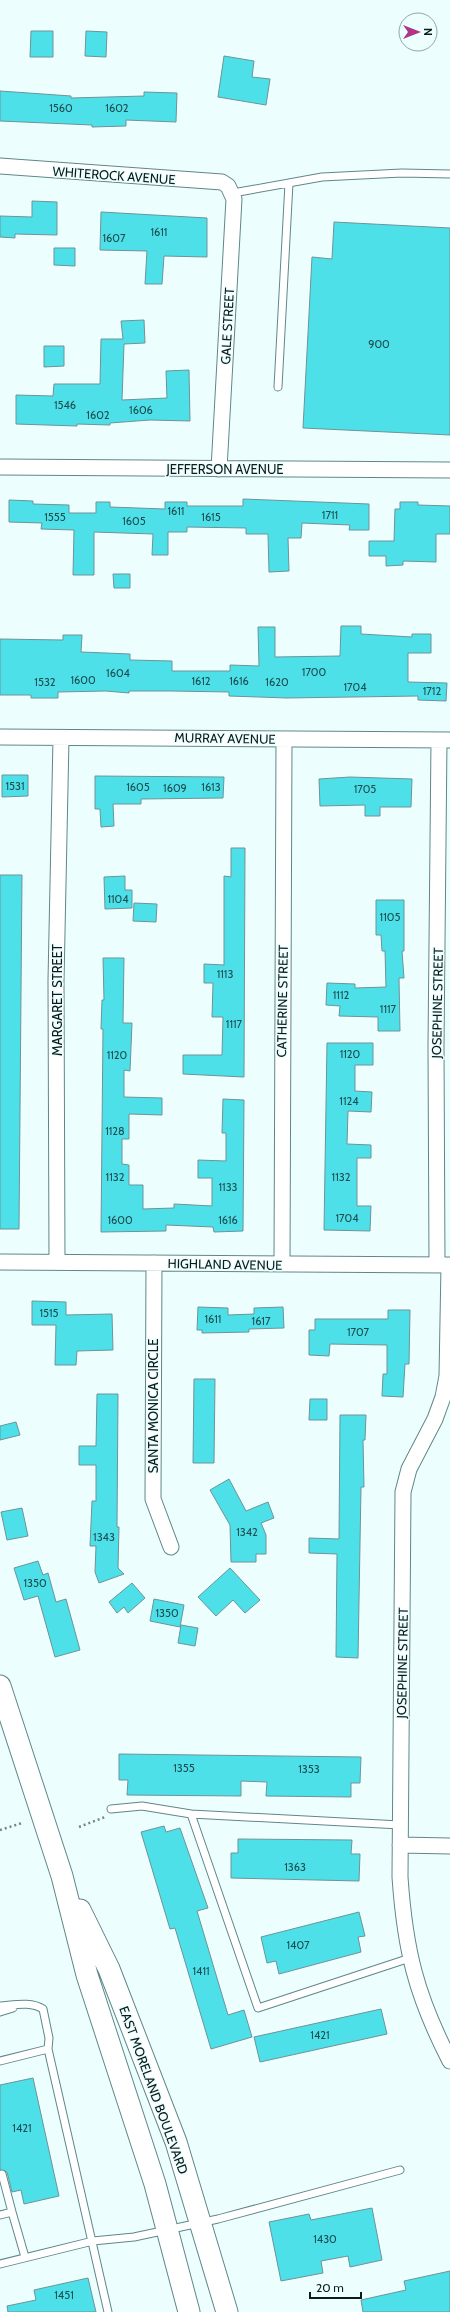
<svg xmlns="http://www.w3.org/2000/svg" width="450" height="2312" font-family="Cabin,sans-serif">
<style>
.building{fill:#4ee0e9;stroke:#6c9497}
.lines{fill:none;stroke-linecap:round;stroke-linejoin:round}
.lane-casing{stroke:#5f8789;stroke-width:9}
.street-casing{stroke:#5f8789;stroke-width:17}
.secondary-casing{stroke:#5f8789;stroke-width:23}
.path{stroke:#748586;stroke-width:2.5;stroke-dasharray:2 3;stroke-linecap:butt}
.lane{stroke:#fff;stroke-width:7}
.street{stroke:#fff;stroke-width:15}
.secondary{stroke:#fff;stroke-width:21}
.labels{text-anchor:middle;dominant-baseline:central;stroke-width:3;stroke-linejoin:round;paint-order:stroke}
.number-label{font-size:11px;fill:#1c4d50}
.street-label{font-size:13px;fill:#0c1c1d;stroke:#edfeff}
</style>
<rect width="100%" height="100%" fill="#edfeff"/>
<path class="building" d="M31,31H53V57H30Z
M86,31L107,32L106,57L85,56Z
M224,56L254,61L252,77L270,79L266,105L218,97Z
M0,91L71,96V98L144,96V92L177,93L176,122L126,120V126L92,127V125L0,121Z
M32,201L57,202V235L15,234V238L0,237V216L32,217Z
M101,212L207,218V257L164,256L162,284H145L147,251L100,250Z
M334,222L450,228V435L303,428L312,257L332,259Z
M54,248H75V266L54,265Z
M144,320L145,343L124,344L122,400L167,398L166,371L189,370L190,421L150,420L110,423V425L77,424V426L16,424V395L53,396L54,384H100L101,339H123L121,321Z
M44,346H64V366L44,367Z
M243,499L369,504V530H349L350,525L302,523L301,538H288L289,571L269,572L268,534H246V528L187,527V532H168V555H152L153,534L94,532V575H73L74,530L41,529L42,523L9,522V500L33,501V504L69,505V513H96V502H110V507L165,509V502H187V506H243Z
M400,502H418V505L450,506V534H436V562L403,561V565L386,566V556H369V541H394L395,509H400Z
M113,574H130V588H114Z
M341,626H361V634L412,637V634H431V653H408V682L447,683L446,701L418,700V696L287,698L229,696V692L172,691H129V693L106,691L58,692V698H31V695H0V639L63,640V635H82L81,652L130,654V660L172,661V671H230V665L259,666L258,627H275V657L340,656Z
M2,775H28V796L2,797Z
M95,776L224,777L223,798L141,799V804H113L114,826L101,827L100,809H95Z
M350,777L412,779L411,807H380V816H365V805L320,806L319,779Z
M231,848H245L244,1077L183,1074V1055H222L223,1017H212L213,983H204V964L224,965V876L231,877Z
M0,875H22L19,1229H0Z
M125,876V890H132V908L105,909L104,877Z
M376,900H404V951H402L404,978H399L400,1031H378V1017L339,1016L340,1006L326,1005L327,983L355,984V988L386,987L385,951H382L381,935H376Z
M134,903L157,904L156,922L133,921Z
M103,958H124L123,1023H132L130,1071L124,1070V1097L162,1098V1115L129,1114V1139H122V1164L129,1165V1185H143V1209L174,1208V1204L212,1206V1178H198V1160L226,1161V1133H222L223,1099L244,1100L243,1231L214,1232L213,1227L166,1225V1231L101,1232L103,1029H101L102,1000H104Z
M327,1043H373V1065H355V1091L372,1092L371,1112L348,1111L347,1144L371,1145V1158H357V1206H371L370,1231L324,1230Z
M32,1301L66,1302V1315L112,1314L113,1350L77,1351L76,1365H55L56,1325H32Z
M198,1307L228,1308V1315L254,1314V1308L283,1307L284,1328L249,1329V1332L202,1333V1330H197Z
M388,1310H410L409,1364H405L403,1397L382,1396L383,1374H387V1345L330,1344L329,1356L309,1355V1330H315V1319H388Z
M194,1379H215L214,1463H193Z
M97,1394H118L117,1527H119L118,1568L124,1574L99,1583L95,1572L96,1546H90L92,1501H96V1465H79V1446H96Z
M310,1399H327V1420H309Z
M340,1415H366L365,1440H363L364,1487H361L358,1658L336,1657L337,1554L309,1553V1538L339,1539Z
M16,1422L20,1435L0,1440V1426Z
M229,1479L246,1511L268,1502L274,1518L261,1523L266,1535V1554H256V1562H231L230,1525L210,1490Z
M22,1508L28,1536L7,1540L1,1512Z
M38,1561L43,1575L48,1573L56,1602L66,1599L80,1650L55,1657L38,1596L24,1600L14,1568Z
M230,1568L260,1600L245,1613L233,1600L216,1616L198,1597Z
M132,1583L145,1598L128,1613L124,1607L117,1613L109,1602Z
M154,1599L184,1605L180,1627L150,1621Z
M181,1625L198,1628L195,1646L178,1643Z
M119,1754L361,1757L360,1783H351V1797L266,1796L267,1782L241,1781V1796L127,1795L128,1780H119Z
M164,1826L166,1832L180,1828L208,1908L197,1911L228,2015L244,2010L252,2037L211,2049L175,1928L170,1929L141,1832Z
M238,1839L352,1840L351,1854H360L359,1881L231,1878V1853H238Z
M359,1912L365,1936L358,1937L361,1952L279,1974L276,1961L267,1963L261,1937Z
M381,2009L387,2034L260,2062L254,2037Z
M33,2078L59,2196L24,2204L21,2190L12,2192L7,2172L0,2170V2085Z
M372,2208L382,2260L350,2267L348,2256L321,2261L323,2273L281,2281L269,2222L309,2214L311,2220Z
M450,2271V2312H363L361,2300L406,2290L404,2281Z
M88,2278L96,2312H8L7,2306L36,2300L34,2290Z"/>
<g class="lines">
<defs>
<path id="lane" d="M233,193L322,177L402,173L450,174
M278,387L289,183
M111,1809L142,1806L191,1814
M400,1825L191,1814L258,2008L410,1958
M0,2006C14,2005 31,2001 43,2009L49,2038L48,2049L108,2312
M0,2012L13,2008
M0,2061L48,2049
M2,2174L12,2212
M0,2215L12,2212L25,2257
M0,2264L93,2241L134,2237L218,2219L400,2170"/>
<path id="street" d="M0,166L222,182L228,186L234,199L219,469
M0,467L450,470
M0,737L450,740
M0,1262L447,1265
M57,1262L56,981L61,738
M154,1263L153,1499L171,1547
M282,1264L284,739
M437,1265L436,1046L439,740
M449,1265L447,1376L443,1397L435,1419L409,1469L403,1492L400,1877C405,1950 416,1995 450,2061
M400,1845L450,1846"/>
<path id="secondary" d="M0,1686L62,1876L87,1975L155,2184L189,2312
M80,1910L109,1969L176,2142L227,2312"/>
</defs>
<use href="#lane" class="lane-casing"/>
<use href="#street" class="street-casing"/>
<use href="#secondary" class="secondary-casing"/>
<path class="path" d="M79,1827L105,1817
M0,1830L22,1823"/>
<use href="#lane" class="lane"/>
<use href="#street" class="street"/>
<use href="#secondary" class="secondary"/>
</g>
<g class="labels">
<g class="number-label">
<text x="61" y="108">1560</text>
<text x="117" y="108">1602</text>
<text x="159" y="232">1611</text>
<text x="114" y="238">1607</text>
<text x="379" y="344">900</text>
<text x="65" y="405">1546</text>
<text x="141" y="410">1606</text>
<text x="98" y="415">1602</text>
<text x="176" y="511">1611</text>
<text x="330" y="515">1711</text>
<text x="55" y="517">1555</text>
<text x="211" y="517">1615</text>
<text x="134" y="521">1605</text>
<text x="314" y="672">1700</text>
<text x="118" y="673">1604</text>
<text x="83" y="680">1600</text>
<text x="201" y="681">1612</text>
<text x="239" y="681">1616</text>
<text x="45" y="682">1532</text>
<text x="277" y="682">1620</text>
<text x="355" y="687">1704</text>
<text x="432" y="691">1712</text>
<text x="15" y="786">1531</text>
<text x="138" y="787">1605</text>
<text x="211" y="787">1613</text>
<text x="175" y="788">1609</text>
<text x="365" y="789">1705</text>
<text x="118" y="899">1104</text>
<text x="390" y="917">1105</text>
<text x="225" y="974">1113</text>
<text x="341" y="995">1112</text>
<text x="388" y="1009">1117</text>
<text x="234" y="1024">1117</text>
<text x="350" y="1054">1120</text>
<text x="117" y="1055">1120</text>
<text x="349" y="1101">1124</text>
<text x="115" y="1131">1128</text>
<text x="115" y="1177">1132</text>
<text x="341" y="1177">1132</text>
<text x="228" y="1187">1133</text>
<text x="347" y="1218">1704</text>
<text x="120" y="1220">1600</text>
<text x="228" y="1220">1616</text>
<text x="49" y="1313">1515</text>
<text x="213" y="1319">1611</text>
<text x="261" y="1321">1617</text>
<text x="358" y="1332">1707</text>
<text x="247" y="1532">1342</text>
<text x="104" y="1537">1343</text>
<text x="35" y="1583">1350</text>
<text x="167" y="1613">1350</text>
<text x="184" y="1768">1355</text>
<text x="309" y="1769">1353</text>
<text x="295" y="1867">1363</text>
<text x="298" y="1945">1407</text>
<text x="201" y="1971">1411</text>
<text x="320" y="2035">1421</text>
<text x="22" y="2128">1421</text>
<text x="325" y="2239">1430</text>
<text x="64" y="2295">1451</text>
</g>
<g class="street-label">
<text transform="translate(114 175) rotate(4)">WHITEROCK AVENUE</text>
<text transform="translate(227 326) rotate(-87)">GALE STREET</text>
<text x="225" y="469">JEFFERSON AVENUE</text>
<text transform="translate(225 738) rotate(1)">MURRAY AVENUE</text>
<text transform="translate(57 1000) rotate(-90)">MARGARET STREET</text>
<text transform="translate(282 1001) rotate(-89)">CATHERINE STREET</text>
<text transform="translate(437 1003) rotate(-89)">JOSEPHINE STREET</text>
<text transform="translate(225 1264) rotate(1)">HIGHLAND AVENUE</text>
<text transform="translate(153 1406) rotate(-90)">SANTA MONICA CIRCLE</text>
<text transform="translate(402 1663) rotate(-89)">JOSEPHINE STREET</text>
<text transform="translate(154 2090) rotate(70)">EAST MORELAND BOULEVARD</text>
</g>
</g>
<g transform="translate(418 32) rotate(90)"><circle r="19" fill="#edfeff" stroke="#93a4a5"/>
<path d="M0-3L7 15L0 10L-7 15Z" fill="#af3588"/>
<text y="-6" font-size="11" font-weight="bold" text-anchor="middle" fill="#0c1c1d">N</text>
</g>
<path d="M310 2292v6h51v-6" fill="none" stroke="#0c1c1d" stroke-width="2"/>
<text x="316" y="2292" font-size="12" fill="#0c1c1d" stroke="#edfeff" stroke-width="3" paint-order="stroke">20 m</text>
</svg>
